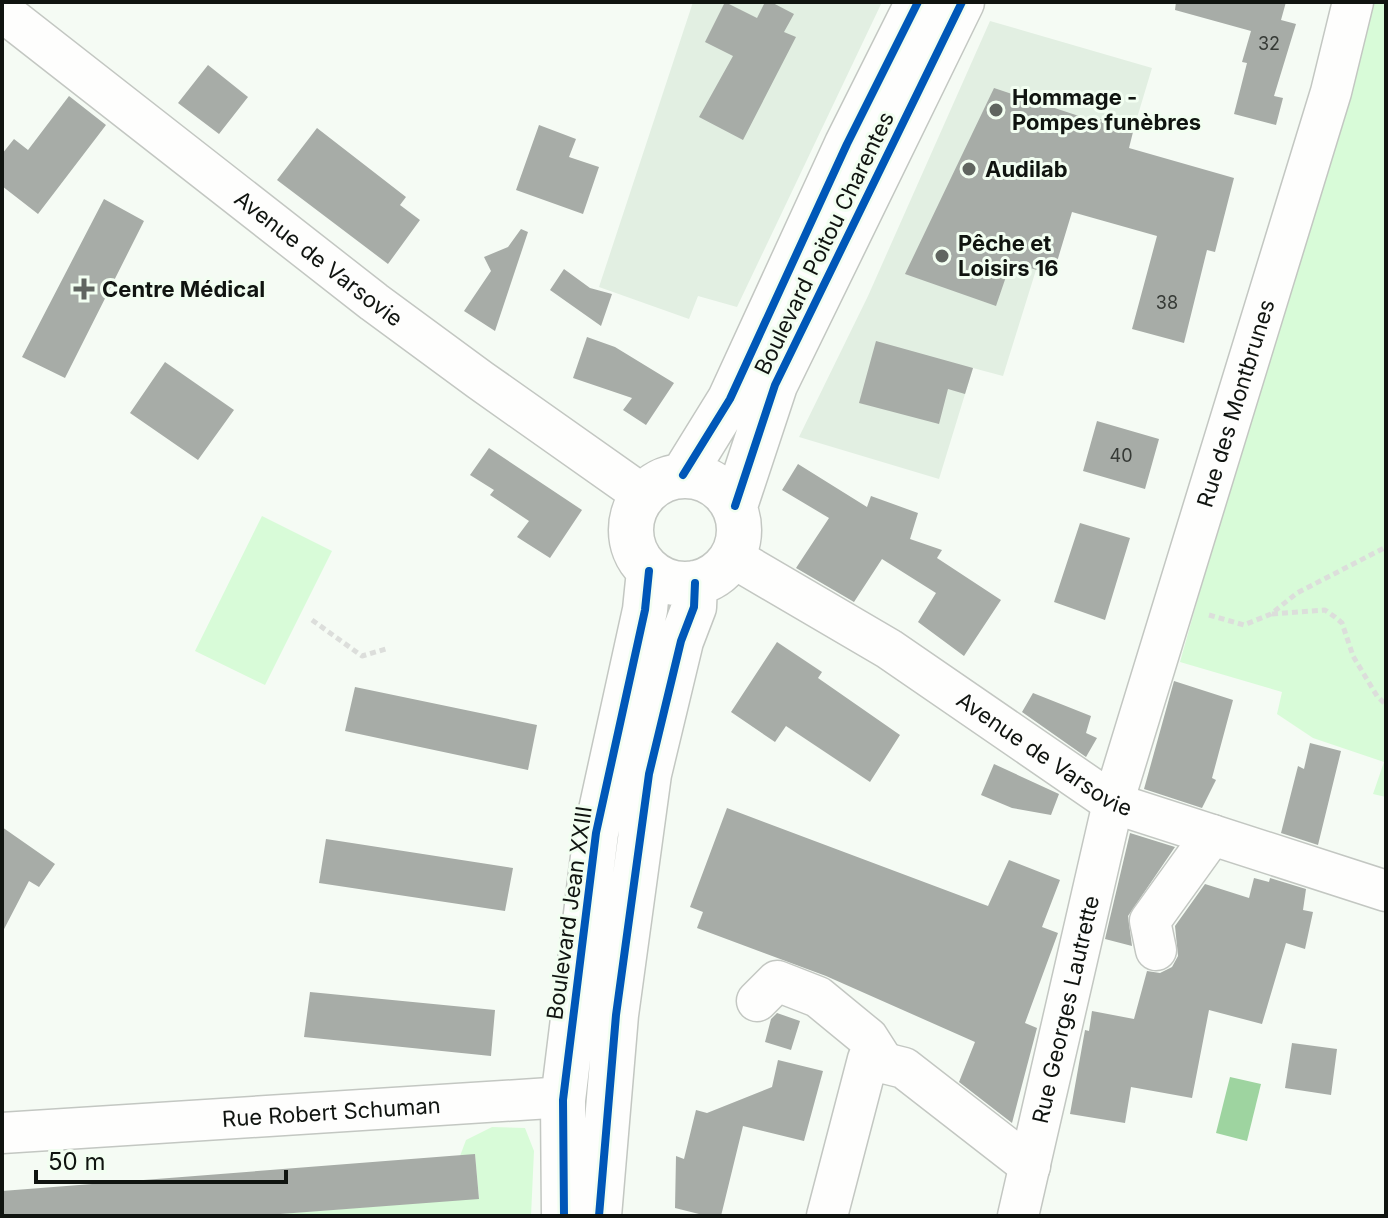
<svg xmlns="http://www.w3.org/2000/svg" width="1388" height="1218" font-family="Inter,sans-serif">
<style>
.built{fill:#e2efe2}
.green{fill:#d8fbd8}
.water{fill:#9ed4a0}
.building{fill:#a7aca7}
.lines{fill:none;stroke-linecap:round;stroke-linejoin:round}
.minor-casing{stroke:#c3c7c2;stroke-width:43}
.major-casing{stroke:#c3c7c2;stroke-width:47}
.path{stroke:#dcdedb;stroke-width:5;stroke-dasharray:6 4;stroke-linecap:butt}
.minor{stroke:#fefefd;stroke-width:40}
.major{stroke:#fefefd;stroke-width:44}
.cycleway-casing{stroke:#f2fef1;stroke-width:13}
.cycleway{stroke:#0057b8;stroke-width:8}
.poi-dot{fill:#606560;stroke:#f2fef1;stroke-width:3}
.labels{text-anchor:middle;dominant-baseline:central;stroke-width:6;stroke-linejoin:round;paint-order:stroke}
.number-label{font-size:18px;fill:#363a36}
.poi-label{font-size:22px;font-weight:bold;fill:#101410;stroke:#f2fef1;text-anchor:start}
.street-label{font-size:22px;fill:#101410;stroke:#f2fef1}
</style>
<rect width="100%" height="100%" fill="#f5fbf4"/>
<path class="built" d="M693,2H882L737,307L698,296L689,319L599,287Z
M990,21L1152,68L1134,128L1090,117L1045,241L1003,376L973,368L939,479L799,437L868,296Z"/>
<path class="green" d="M1366,2H1386V797L1373,794L1384,762L1313,738L1277,714L1282,692L1180,662Z
M262,516L332,551L265,685L195,651Z
M492,1127L525,1128L534,1151L531,1216H254L479,1198L475,1155L460,1156L466,1140Z"/>
<path class="water" d="M1230,1077L1261,1084L1247,1141L1216,1133Z"/>
<path class="building" d="M725,2L757,18L765,2H771L794,14L784,32L796,37L743,140L699,117L733,56L705,42Z
M1176,2H1286L1281,20L1296,24L1274,96L1283,98L1276,125L1234,114L1247,63L1242,62L1251,31L1175,10Z
M208,65L248,97L219,134L178,103Z
M994,88L1088,119L1089,116L1134,128L1129,148L1234,178L1215,252L1207,250L1184,343L1132,329L1157,236L1072,212L1053,275L1011,262L996,306L905,274Z
M69,96L106,125L38,214L2,186V154L14,139L28,150Z
M539,125L576,139L569,157L599,167L583,214L516,190Z
M317,128L406,197L400,205L420,220L388,264L277,180Z
M104,199L144,221L65,378L22,357Z
M521,229L528,232L495,331L464,311L491,271L484,257L508,247Z
M564,269L590,288L612,294L601,326L550,290Z
M587,337L615,347L674,383L646,425L623,410L632,398L573,378Z
M876,341L973,368L965,394L948,389L939,424L859,403Z
M165,362L234,410L198,460L130,413Z
M1097,421L1159,439L1145,489L1083,471Z
M489,448L582,510L550,558L517,537L529,521L490,495L494,490L470,475Z
M798,464L867,507L871,496L918,513L910,539L942,550L937,558L1001,600L964,656L918,622L936,593L882,559L854,602L796,568L829,518L782,490Z
M1080,523L1130,538L1105,620L1054,602Z
M777,642L822,672L818,678L900,735L870,782L786,726L775,742L731,712Z
M1174,681L1233,700L1212,778L1216,780L1202,808L1144,789Z
M355,687L537,725L528,770L345,731Z
M1033,693L1091,716L1086,733L1097,738L1086,757L1022,712Z
M1310,743L1341,751L1318,845L1281,833L1298,766L1304,769Z
M994,764L1059,794L1051,815L1012,808L981,795Z
M727,808L988,906L1009,860L1060,880L1042,927L1058,933L1025,1023L1037,1028L1012,1123L959,1082L975,1042L826,976L697,928L703,912L690,907Z
M2,827L55,864L39,887L29,881L2,933Z
M1130,833L1175,847L1128,916L1132,946L1105,939Z
M326,839L513,868L505,911L319,883Z
M1254,878L1269,882L1270,878L1306,889L1303,910L1313,912L1305,949L1286,943L1262,1024L1209,1010L1192,1098L1131,1087L1125,1123L1070,1114L1085,1030L1089,1031L1092,1011L1134,1019L1147,971L1160,973L1172,967L1178,956L1175,926L1205,884L1249,898Z
M310,992L495,1010L491,1056L304,1037Z
M777,1013L800,1021L791,1050L765,1042L771,1019Z
M1292,1043L1337,1049L1331,1095L1285,1088Z
M778,1060L823,1071L804,1141L743,1126L721,1216H707L675,1208L676,1156L684,1159L696,1110L707,1113L772,1087Z
M475,1154L479,1199L254,1216H2V1191Z"/>
<g class="lines">
<defs>
<g id="minor">
<path id="s1" d="M2,11L374,302L480,380L643,495"/>
<path id="s2" d="M732,557L889,649L1113,803L1386,891"/>
<path d="M1156,950L1150,921L1212,835"/>
<path d="M757,1001L777,981L818,997L868,1038L884,1063"/>
<path id="s3" d="M2,1133L550,1098L563,1100"/>
<path d="M827,1216L868,1059L904,1068L1030,1166"/>
<path id="s4" d="M1018,1216L1113,803L1331,92L1353,2"/>
</g>
<path id="major" d="M683,475L730,399L847,144L918,2
M631 530a54 54 0 1 1 108 0a54 54 0 1 1-108 0Z
M735,506L775,385L962,2
M564,1216L563,1100L596,833L645,610L649,571
M599,1216L616,1015L649,774L681,641L694,607L695,583"/>
</defs>
<use href="#minor" class="minor-casing"/>
<use href="#major" class="major-casing"/>
<path class="path" d="M1272,614L1325,610L1335,617L1342,623L1353,656L1377,696L1386,705
M1209,615L1244,625L1271,614L1297,593L1386,547
M312,620L362,656L389,648"/>
<use href="#minor" class="minor"/>
<use href="#major" class="major"/>
<defs>
<path id="cycleway" d="M683,475L730,399L847,144L918,2
M735,506L775,385L962,2
M564,1216L563,1100L596,833L645,610L649,571
M599,1216L616,1015L649,774L681,641L694,607L695,583"/>
</defs>
<use href="#cycleway" class="cycleway-casing"/>
<use href="#cycleway" class="cycleway"/>
</g>
<g class="poi-dot">
<circle cx="996" cy="110" r="8"/>
<circle cx="969" cy="169" r="8"/>
<circle cx="942" cy="256" r="8"/>
<path d="M80 277h8v8h8v8h-8v8h-8v-8h-8v-8h8z"/>
</g>
<g class="labels">
<g class="number-label">
<text x="1269" y="43">32</text>
<text x="1167" y="302">38</text>
<text x="1121" y="455">40</text>
</g>
<g class="poi-label">
<text x="1012" y="97">Hommage -<tspan x="1012" dy="25">Pompes funèbres</tspan></text>
<text x="985" y="169">Audilab</text>
<text x="958" y="243">Pêche et<tspan x="958" dy="25">Loisirs 16</tspan></text>
<text x="102" y="289">Centre Médical</text>
</g>
<g class="street-label">
<text transform="translate(824 243) rotate(-64)">Boulevard Poitou Charentes</text>
<text stroke="none"><textPath href="#s1" startOffset="402">Avenue de Varsovie</textPath></text>
<text stroke="none"><textPath href="#s4" startOffset="842">Rue des Montbrunes</textPath></text>
<text stroke="none"><textPath href="#s2" startOffset="370">Avenue de Varsovie</textPath></text>
<text transform="translate(569 913) rotate(-82)">Boulevard Jean XXIII</text>
<text stroke="none"><textPath href="#s4" startOffset="212">Rue Georges Lautrette</textPath></text>
<text stroke="none"><textPath href="#s3" startOffset="330">Rue Robert Schuman</textPath></text>
</g>
</g>
<rect width="1388" height="1218" fill="none" stroke="#101410" stroke-width="8"/>
<path d="M36 1170v12h250v-12" fill="none" stroke="#101410" stroke-width="4"/>
<text x="48" y="1170" font-size="24" fill="#101410" stroke="#f2fef1" stroke-width="6" paint-order="stroke">50 m</text>
</svg>
